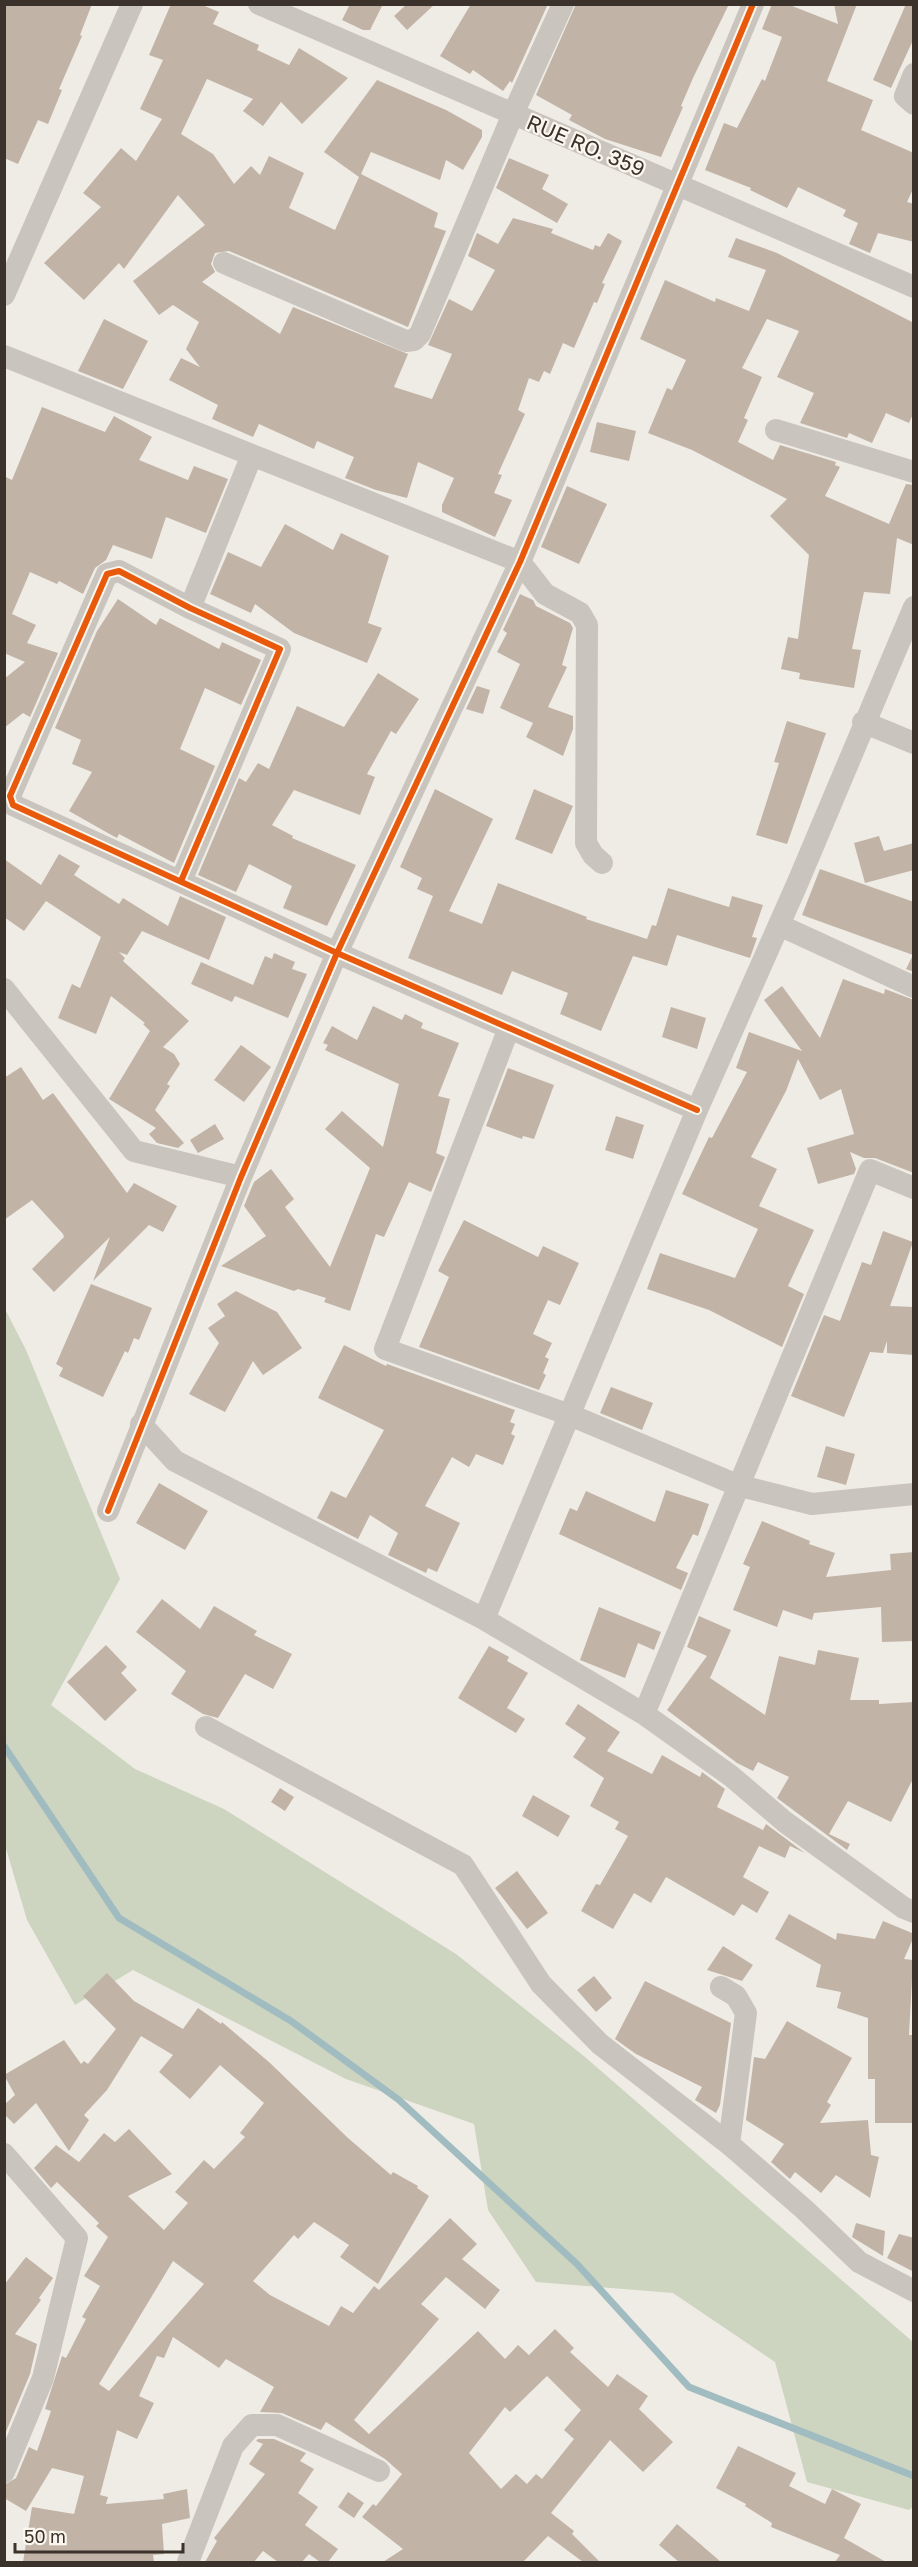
<svg xmlns="http://www.w3.org/2000/svg" width="918" height="2567" font-family="'Golos Text',sans-serif">
<style>
.green{fill:#cdd5c0}
.lines{fill:none;stroke-linecap:round;stroke-linejoin:round}
.stream{stroke:#a1bcc0;stroke-width:7}
.building{fill:#c2b3a7;fill-rule:evenodd}
.street{stroke:#c9c5be;stroke-width:22}
.cycleway-casing{stroke:#fbf7ee;stroke-width:10}
.cycleway{stroke:#e8590c;stroke-width:6}
.labels{text-anchor:middle;dominant-baseline:central;stroke-width:4.5;stroke-linejoin:round;paint-order:stroke}
.street-label{font-size:21px;fill:#3a322b;stroke:#fbf7ee}
</style>
<rect width="100%" height="100%" fill="#efece5"/>
<path class="green" d="M4,1307L26,1350L120,1579L51,1705L135,1769L224,1809L456,1954L585,2057L913,2342V2507L909,2510L807,2482L775,2362L673,2293L536,2282L488,2210L474,2124L346,2079L133,1970L75,2005L27,1920L5,1845Z"/>
<g class="lines">
<path class="stream" d="M4,1746L119,1918L291,2021L399,2100L577,2264L689,2387L914,2476"/>
</g>
<path class="building" d="M4,4H92L80,35L82,36L59,89L62,90L48,124L38,120L18,164L4,158Z
M171,4H200L219,12L213,24L259,45L257,50L289,65L299,48L348,78L302,124L281,102L263,126L243,111L253,99L207,79L181,134L213,154L234,184L251,166L260,175L269,156L304,173L289,208L335,230L359,177L324,152L377,80L446,110L482,130V137L463,170L446,160L440,180L371,152L361,174L438,213L434,227L446,231L408,327L229,251L215,253L211,264L215,272L202,282L280,334L293,307L408,354L394,387L432,399L452,354L428,345L449,299L472,311L495,270L468,256L477,233L498,244L513,218L553,229L551,233L593,250L595,245L600,247L608,233L622,241L602,283L605,284L597,303L594,302L574,348L563,343L550,374L544,371L539,382L529,378L518,410L525,414L498,474L502,475L494,493L512,500L495,537L442,512V505L454,478L418,462L407,498L376,490L345,478L354,457L317,441L314,449L259,424L253,437L212,419L218,405L169,380L181,358L200,367L186,349L199,322L173,305L159,315L133,281L205,225L178,195L124,269L119,263L84,300L44,263L101,207L83,193L121,148L136,161L162,119L140,109L163,60L149,55Z
M350,4H383L370,30H363L342,20Z
M407,4H435L407,30L394,16Z
M471,4H548L512,83L510,81L503,91L473,70L470,74L440,56Z
M576,4H729L693,78L681,106L683,107L661,157L605,139L569,120L572,115L536,95Z
M772,4H787L838,24L834,4H857L827,81L873,100L861,130L914,153V187L907,202L914,204V242L878,233L870,253L849,244L858,223L843,216L846,210L798,187L787,208L750,190L751,188L705,170L724,123L737,128L762,79L765,81L782,37L762,29Z
M906,4H914V38L891,88L873,80Z
M509,158L549,175L542,189L568,204L557,223L496,188Z
M736,238L777,253L914,323V412L909,423L886,413L872,443L849,433L847,438L800,423L814,393L777,377L799,331L767,319L742,368L762,377L744,418L748,420L738,442L773,460L780,445L836,462L835,465L840,467L825,496L889,524L906,484L914,485V545L897,538L890,594L864,592L852,649L861,650L854,688L799,679L800,673L781,669L788,637L798,639L809,555L770,516L787,499L692,450L648,433L667,388L672,390L686,360L640,339L665,280L715,302L716,298L749,311L766,270L728,257Z
M104,319L148,341L123,389L78,371Z
M42,407L105,432L114,416L152,437L139,460L188,480L194,466L228,479L206,533L166,517L152,559L113,545L106,560L95,568L83,594L59,581L57,584L30,572L12,614L36,625L27,643L58,653L30,717L23,713L4,728V679L25,662L4,653V476L12,480Z
M597,422L636,431L629,461L590,452Z
M567,486L607,504L579,564L541,547Z
M285,524L333,550L341,533L389,556L368,623L382,628L367,663L294,633L255,604L251,613L210,594L228,552L261,567Z
M520,594L533,600L536,606L570,623L573,628L562,665L567,667L548,707L573,716V729L563,756L526,737L533,723L500,708L520,664L497,652L507,633L503,630Z
M118,599L156,625L160,618L219,649L222,642L261,660L241,705L205,688L180,749L215,766L174,863L119,834L117,838L106,832L69,811L92,772L72,764L81,740L55,728L97,631Z
M378,673L419,699L396,734L391,731L367,774L375,777L360,815L294,790L272,825L293,836L292,838L356,865L327,926L283,908L292,886L249,864L236,892L198,875L239,778L246,782L258,763L269,769L297,706L344,727Z
M477,686L490,690L483,714L466,709Z
M787,721L826,733L787,844L756,835L779,763L774,762Z
M435,789L493,819L449,911L482,924L498,883L587,917L586,919L647,939L652,925L656,926L668,888L729,907L732,896L763,905L752,937L757,938L750,958L677,935L667,966L633,956L601,1031L560,1014L568,993L512,971L502,995L408,958L433,896L417,889L422,878L400,867Z
M534,789L573,806L552,854L515,839Z
M879,836L884,851L914,843V870L865,883L854,843Z
M59,854L80,866L74,875L119,904L123,898L168,926L180,896L226,917L209,960L142,931L127,955L119,952L125,958L123,961L189,1021L163,1047L174,1054L180,1064L167,1084L170,1086L155,1110L184,1143L178,1148L157,1143L149,1134L156,1128L109,1099L150,1031L143,1024L145,1023L111,996L96,1034L58,1018L72,984L80,988L101,937L46,901L24,931L4,917V859L41,885Z
M820,869L914,902V972L906,969L913,955L802,915Z
M274,953L295,962L292,969L307,974L288,1018L235,996L232,1002L191,984L201,962L253,985L265,956L272,959Z
M843,979L884,994L885,989L914,1000V1173L875,1158H864L850,1152L856,1169L854,1174L818,1184L807,1148L854,1134L841,1089L820,1100L798,1059L786,1091L751,1157L777,1169L759,1206L814,1230L788,1286L804,1294L782,1347L709,1310L647,1289L660,1253L735,1278L758,1229L682,1194L709,1137L712,1138L747,1072L736,1068L749,1032L802,1051L764,1000L782,986L820,1038Z
M373,1006L402,1020L405,1014L423,1023L421,1028L459,1043L438,1096L450,1099L436,1153L445,1157L431,1192L409,1182L384,1237L376,1234L350,1311L324,1302L326,1298L298,1289L294,1291L221,1266L266,1236L244,1206L254,1182L271,1169L294,1199L285,1207L330,1267L370,1168L325,1129L342,1111L383,1147L399,1084L325,1050L328,1045L323,1043L332,1026L357,1040Z
M671,1007L706,1018L697,1049L662,1037Z
M241,1045L271,1067L244,1102L214,1080Z
M21,1067L43,1100L53,1093L127,1193L134,1183L177,1206L163,1232L149,1225L93,1281L110,1237L54,1292L32,1269L64,1237L63,1234L32,1200L4,1220V1078Z
M508,1068L554,1085L534,1139L523,1136L522,1139L486,1126Z
M616,1116L644,1125L633,1159L605,1150Z
M215,1124L224,1139L198,1153L190,1140Z
M464,1220L538,1257L543,1246L579,1263L560,1305L548,1300L533,1334L552,1343L545,1357L549,1359L543,1373L546,1375L539,1390L419,1347L449,1277L438,1271Z
M883,1231L913,1242L890,1306L914,1307V1355L887,1353V1341L883,1353L870,1352L844,1417L791,1396L824,1315L840,1321L862,1262L871,1265Z
M91,1284L152,1308L139,1340L134,1338L128,1353L125,1351L103,1397L59,1376L63,1368L56,1364Z
M236,1291L277,1312L302,1348L263,1375L253,1361L225,1412L189,1394L219,1343L208,1328L225,1316L217,1304Z
M344,1345L386,1366L387,1364L515,1410L510,1422L515,1424L511,1434L515,1436L503,1465L476,1454L469,1467L452,1457L425,1506L460,1523L437,1572L428,1568L426,1573L388,1555L398,1533L370,1515L358,1539L317,1518L331,1491L346,1498L384,1430L318,1398Z
M611,1387L653,1403L642,1430L600,1413Z
M826,1446L855,1454L846,1485L817,1477Z
M159,1483L208,1511L185,1550L136,1523Z
M666,1490L709,1504L698,1536L693,1534L676,1568L688,1573L681,1590L559,1534L570,1508L577,1511L586,1491L655,1522Z
M762,1521L810,1541L809,1544L835,1553L826,1577L891,1570L890,1554L914,1552V1641L882,1642L881,1607L814,1613L812,1620L783,1610L777,1627L733,1610L750,1567L743,1564Z
M162,1599L200,1629L214,1606L257,1631L254,1635L292,1654L273,1689L245,1674L218,1718L203,1714L171,1694L186,1671L136,1632Z
M599,1607L661,1632L654,1650L638,1643L625,1678L580,1660Z
M699,1616L731,1630L710,1678L765,1715L779,1656L815,1665L818,1650L859,1658L850,1700H879V1704L914,1702V1777L891,1822L848,1801L829,1834L850,1844L847,1850L777,1798L789,1777L758,1762L753,1771L737,1763L667,1710L707,1656L687,1647Z
M106,1645L127,1667L121,1673L137,1690L105,1721L67,1682Z
M489,1646L509,1657L507,1661L528,1673L507,1708L525,1719L516,1733L458,1698Z
M578,1704L620,1732L607,1751L652,1774L662,1755L700,1777L702,1772L725,1789L717,1807L763,1830L766,1824L805,1853L790,1846L785,1858L759,1846L743,1877L769,1892L757,1913L742,1904L734,1916L666,1877L651,1903L634,1893L613,1929L581,1911L596,1884L600,1885L628,1836L615,1829L619,1822L590,1806L604,1778L573,1757L586,1738L565,1724Z
M280,1788L294,1797L285,1811L271,1802Z
M533,1795L570,1816L558,1837L522,1816Z
M517,1871L548,1913L527,1929L495,1888Z
M789,1914L836,1940L837,1933L875,1939L883,1921L912,1933V1941L904,1959L913,1960L909,2035H914V2123H875V2079H868V2018L837,2008L841,1992L816,1987L821,1965L775,1939Z
M723,1946L753,1965L742,1981L707,1970Z
M107,1973L134,2001L183,2029L198,2008L221,2024L222,2022L270,2063L348,2138L391,2175L393,2172L418,2186L417,2188L429,2196L378,2284L340,2257L349,2245L314,2222L298,2239L294,2235L253,2281L270,2295L329,2326L341,2306L353,2313L374,2286L379,2290L450,2218L477,2244L462,2259L500,2290L485,2309L446,2277L421,2304L439,2319L354,2420L369,2434L478,2331L505,2359L518,2345L529,2355L555,2329L574,2348L570,2352L608,2387L617,2374L648,2396L639,2409L673,2442L643,2472L610,2440L551,2513L574,2531L572,2534L600,2562H583L548,2536L523,2562H383L403,2549L362,2517L373,2504L376,2506L402,2474L385,2459L326,2422L321,2430L282,2413L260,2412L274,2387L226,2359L219,2368L173,2337L164,2358L157,2356L139,2396L154,2403L137,2439L117,2430L100,2495L108,2497L106,2504L164,2499L163,2494L187,2489L190,2518L162,2524L164,2554L153,2555L154,2562H23L32,2507L74,2514L84,2476L52,2468L26,2511L4,2498V2485L16,2478L29,2447L37,2451L51,2411L45,2409L62,2356L66,2358L86,2319L82,2317L100,2286L84,2276L108,2237L96,2226L99,2223L57,2182L51,2188L34,2168L56,2145L79,2162L104,2133L115,2142L129,2129L172,2174L128,2196L164,2230L188,2203L175,2192L204,2160L214,2169L245,2137L240,2133L264,2103L220,2065L190,2099L159,2072L173,2055L141,2036L107,2090L84,2115L89,2120L69,2151L36,2103L14,2124L4,2114V2105L15,2095L4,2075L64,2040L81,2064L84,2061L88,2064L116,2029L83,1996ZM173,2261L204,2284L109,2391L99,2384ZM547,2376L581,2410L564,2430L574,2439L542,2479L536,2474L527,2484L516,2474L501,2489L469,2453L505,2407L510,2412Z
M594,1976L612,1998L596,2012L577,1990Z
M645,1981L731,2023L720,2105L716,2113L695,2100L702,2087L636,2054L615,2039Z
M787,2021L852,2058L827,2102L831,2105L820,2123L868,2120L871,2155L879,2157L870,2198L836,2175L821,2193L795,2172L790,2179L771,2162L784,2144L746,2120L754,2057L765,2059Z
M856,2223L885,2231L883,2256L852,2237Z
M899,2234L914,2238V2272L887,2258Z
M26,2257L53,2278L39,2298L41,2300L15,2334L37,2344L30,2374L5,2434L4,2285Z
M258,2439H274L306,2453L300,2461L314,2469L298,2493L318,2507L305,2525L338,2549L328,2562H320L309,2554L302,2562H278L263,2551L254,2562H205L217,2541L214,2538L265,2474L249,2464L263,2444L256,2441Z
M738,2446L796,2473L789,2486L825,2504L832,2489L861,2504L844,2538L886,2562H835L840,2555L771,2527L772,2523L745,2506L746,2504L716,2488Z
M348,2492L364,2503L354,2518L338,2507Z
M677,2524L721,2562H679L659,2545Z"/>
<g class="lines">
<path class="street" d="M259,4L914,287
M914,74L905,96L914,104
M224,263L406,341L414,340L420,334L513,114L563,4
M4,295L132,4
M4,356L520,562L545,594L580,613L587,625L586,843L593,855L602,863
M776,430L914,472
M190,608L252,455
M863,722L914,743
M181,881L280,649L190,608L119,571L107,574L10,796L13,805L337,953L697,1110
M779,925L914,987
M4,989L134,1151L241,1177
M509,1028L385,1349L570,1415L737,1485L812,1504L914,1494
M141,1424L175,1461L484,1619L644,1714L731,1776L785,1822L904,1908L914,1912
M108,1511L241,1177L337,953L520,562L753,4
M484,1619L697,1110L798,882L914,607
M644,1714L870,1170L914,1188
M206,1727L463,1865L541,1984L600,2044L729,2144L805,2210L859,2262L914,2291
M721,1987L736,1996L746,2013L729,2144
M4,2154L77,2238L43,2378L4,2472
M188,2562L233,2446L252,2425H277L379,2471"/>
<defs>
<path id="cycleway" d="M181,881L280,649L190,608L119,571L107,574L10,796L13,805L337,953L697,1110
M108,1511L241,1177L337,953L520,562L753,4"/>
</defs>
<use href="#cycleway" class="cycleway-casing"/>
<use href="#cycleway" class="cycleway"/>
</g>
<g class="labels">
<g class="street-label">
<text transform="translate(586 145) rotate(23)">RUE RO. 359</text>
</g>
</g>
<rect width="918" height="2567" fill="none" stroke="#3a322b" stroke-width="12"/>
<path d="M15 2543v9h168v-9" fill="none" stroke="#3a322b" stroke-width="3"/>
<text x="24" y="2543" font-size="18" fill="#3a322b" stroke="#fbf7ee" stroke-width="4.5" paint-order="stroke">50 m</text>
</svg>
